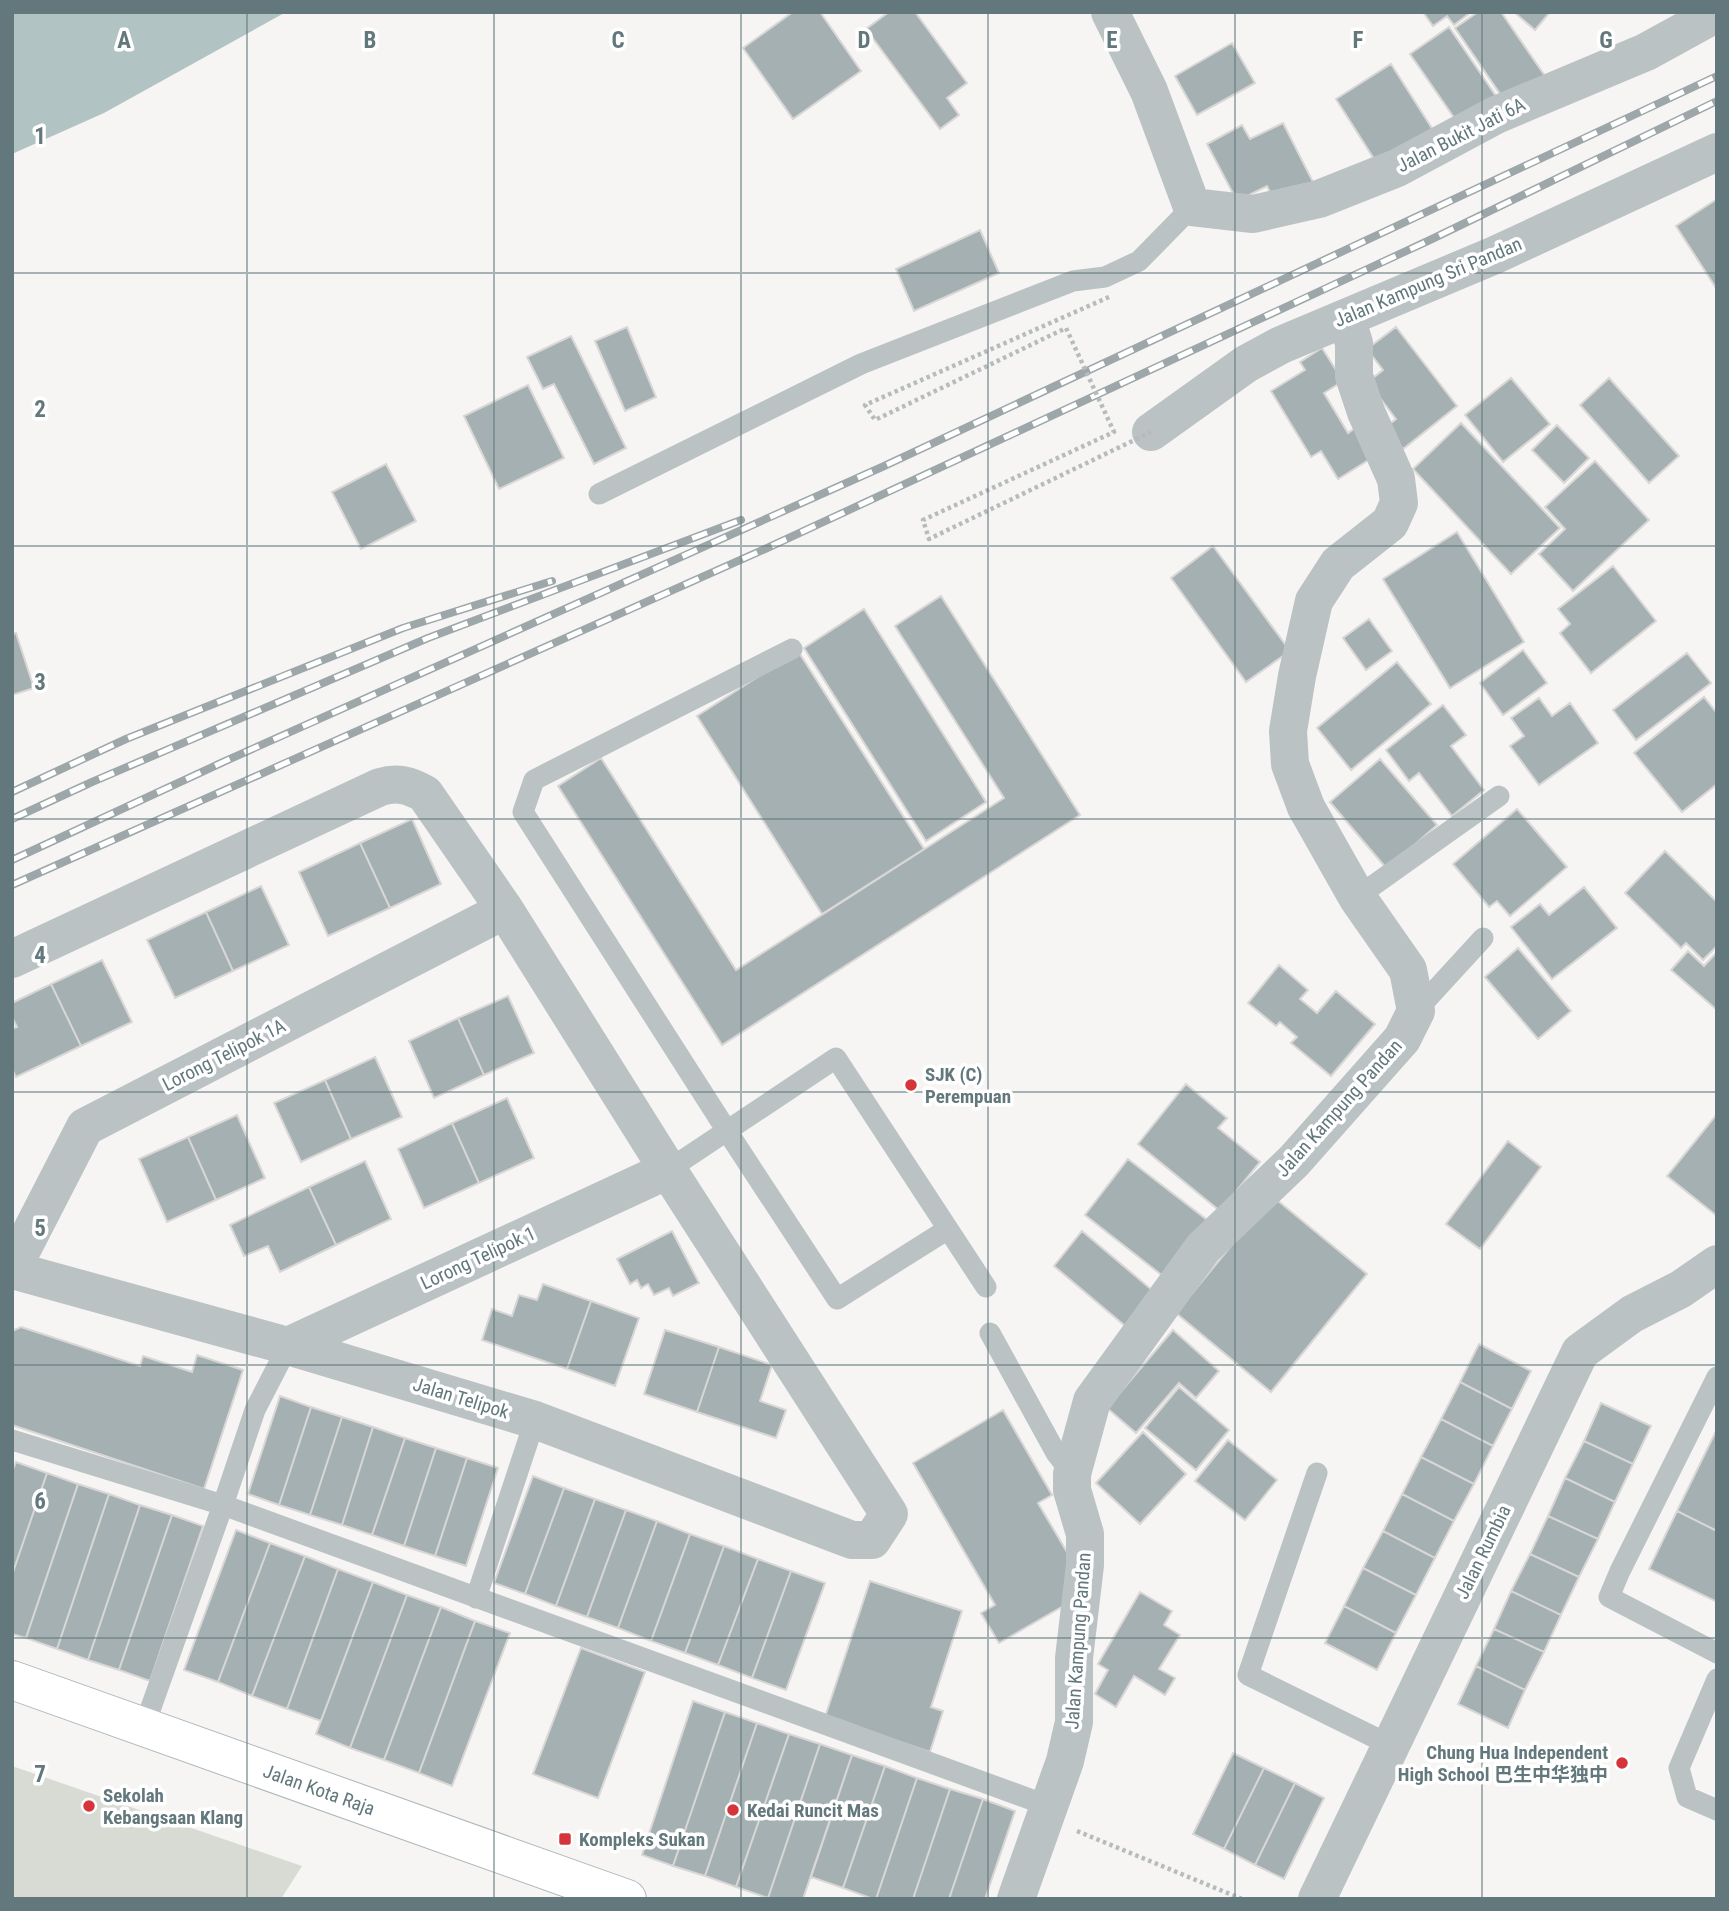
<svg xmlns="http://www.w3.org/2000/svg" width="1729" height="1911" font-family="'Roboto Condensed','Noto Sans SC',sans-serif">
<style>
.green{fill:#d8dbd3}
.water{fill:#b1c3c2}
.building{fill:#a5b0b2;stroke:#d8d7d6;stroke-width:2}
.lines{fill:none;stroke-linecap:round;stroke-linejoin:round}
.secondary-casing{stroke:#aeb6b8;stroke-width:40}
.path{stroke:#b6bbbc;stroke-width:4.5;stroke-dasharray:3.5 3.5;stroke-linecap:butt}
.lane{stroke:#bbc2c3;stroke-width:21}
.street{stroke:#bbc2c3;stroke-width:38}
.secondary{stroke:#fff;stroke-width:38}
.rail-casing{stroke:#9da7a9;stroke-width:8}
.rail{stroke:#fff;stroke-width:5;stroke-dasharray:16;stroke-linecap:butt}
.path-bridge{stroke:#b6bbbc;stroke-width:4.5;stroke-dasharray:3.5 3.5;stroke-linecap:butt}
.grid{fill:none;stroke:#63787c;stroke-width:2;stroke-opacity:0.55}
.poi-dot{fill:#d6343a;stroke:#fff;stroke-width:2.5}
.labels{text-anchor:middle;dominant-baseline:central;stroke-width:7;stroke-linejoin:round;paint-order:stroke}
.street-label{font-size:19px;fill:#63787c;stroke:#fff}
.poi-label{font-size:19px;font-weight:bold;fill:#63787c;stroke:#fff;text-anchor:start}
.grid-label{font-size:23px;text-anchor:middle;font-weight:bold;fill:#63787c;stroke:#fff;stroke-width:7;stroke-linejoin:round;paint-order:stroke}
</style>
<rect width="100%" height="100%" fill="#f6f5f3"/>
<path class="green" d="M12,1766L302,1866L281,1899H12Z"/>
<path class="water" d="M12,12H286L104,113L12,154Z"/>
<path class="building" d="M793,12H820L861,71L793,119L743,48Z
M889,12H915L967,83L947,98L959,115L940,129L866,29Z
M1423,12H1471L1454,25L1447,16L1433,26Z
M1478,12H1501L1545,76L1507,104L1455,28Z
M1514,12H1550L1535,30Z
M1449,27L1500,102L1462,129L1410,54Z
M1232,43L1255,83L1197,115L1175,76Z
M1391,64L1433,130L1378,165L1336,99Z
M1283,123L1314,184L1276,204L1267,186L1237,201L1207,144L1242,125L1250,139Z
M1717,199V288H1716L1676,226Z
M980,230L999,273L914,311L896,269Z
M627,327L656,397L625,411L595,341Z
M1396,327L1457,406L1403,449L1386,427L1396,419L1368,382L1383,370L1367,349Z
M571,336L626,448L594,464L554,384L543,389L527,357Z
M1322,348L1343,381L1324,393L1348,433L1357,427L1375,456L1338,479L1321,451L1311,457L1271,391L1305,370L1300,362Z
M1511,378L1550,424L1503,462L1465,415Z
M1609,378L1679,456L1649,483L1580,405Z
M528,385L564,458L499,489L464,416Z
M1461,423L1560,528L1511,574L1413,469Z
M1557,425L1589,458L1564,483L1532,450Z
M1595,461L1649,520L1573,591L1539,554L1565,529L1545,507Z
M386,464L416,521L361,549L332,492Z
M1457,532L1524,642L1450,688L1383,579Z
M1213,546L1290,651L1246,682L1171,578Z
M1613,566L1656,621L1591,673L1560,633L1570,624L1558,609Z
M941,596L1080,815L722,1045L558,786L601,758L736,970L1004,798L895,626Z
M864,609L986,802L926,841L804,648Z
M1369,619L1392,651L1366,670L1343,638Z
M16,633L34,688L12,695V634Z
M1523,650L1547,683L1503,715L1480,683Z
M798,651L924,849L822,914L697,716Z
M1687,653L1711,683L1636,740L1613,710Z
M1397,662L1431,704L1351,770L1317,728Z
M1704,697L1717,713V784L1682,812L1634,753Z
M1539,698L1552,716L1570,703L1598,743L1539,785L1510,746L1524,736L1511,718Z
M1443,705L1466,735L1451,746L1484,790L1452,816L1419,773L1409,781L1386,750Z
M1380,759L1437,825L1387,869L1330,802Z
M1517,809L1567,867L1510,916L1497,901L1489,907L1453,864Z
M412,819L441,884L390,908L360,843Z
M360,843L390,908L328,936L299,872Z
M1665,851L1717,902V946L1703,960L1686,943L1681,948L1625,893Z
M261,886L289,945L233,971L206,912Z
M1584,887L1617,928L1552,979L1511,927L1540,904L1549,915Z
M206,912L233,971L175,998L147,940Z
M1518,948L1571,1011L1538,1039L1485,977Z
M1688,951L1704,966L1717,952V1010L1671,970Z
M102,960L132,1022L81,1046L51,984Z
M1279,965L1308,990L1300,999L1317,1013L1336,991L1375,1024L1331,1076L1291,1043L1297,1037L1280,1022L1276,1026L1248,1003Z
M51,984L81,1046L16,1077L12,1069V1029L17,1027L12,1017V1003Z
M508,996L534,1053L484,1075L458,1018Z
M458,1018L484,1075L434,1098L409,1041Z
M375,1057L402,1117L351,1139L325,1080Z
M325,1080L351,1139L301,1162L274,1103Z
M1186,1084L1227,1118L1218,1128L1260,1162L1220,1211L1138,1144Z
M507,1098L534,1158L479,1183L452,1123Z
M1717,1114V1216L1667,1176Z
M237,1115L265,1178L216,1200L188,1137Z
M452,1123L479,1183L424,1208L398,1149Z
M188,1137L216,1200L167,1222L139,1159Z
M1508,1141L1541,1167L1480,1249L1446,1224Z
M1128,1159L1211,1223L1168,1280L1085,1215Z
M365,1161L391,1219L336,1245L309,1187Z
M309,1187L336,1245L280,1272L268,1246L244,1256L230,1225Z
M1272,1196L1367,1274L1271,1392L1176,1313Z
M672,1231L699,1283L673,1296L669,1288L654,1295L648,1284L641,1288L637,1280L630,1284L617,1259Z
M1082,1231L1159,1296L1130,1330L1054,1266Z
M543,1284L591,1301L567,1369L482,1340L492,1309L512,1316L519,1295L537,1300Z
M591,1301L639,1318L615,1386L567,1369Z
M21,1327L140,1366L143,1356L192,1372L197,1355L243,1370L204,1489L12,1425V1331Z
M665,1330L719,1347L697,1412L644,1394Z
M1173,1330L1219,1371L1196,1398L1179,1383L1136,1433L1107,1408Z
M1479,1344L1531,1371L1512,1409L1460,1382Z
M719,1347L772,1365L760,1401L786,1410L776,1438L697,1412Z
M1460,1382L1512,1409L1493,1446L1441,1419Z
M1179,1387L1229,1430L1196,1470L1145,1428Z
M280,1396L311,1407L279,1505L248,1494Z
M1601,1403L1651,1426L1633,1464L1584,1441Z
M311,1407L342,1417L310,1515L279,1505Z
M1003,1410L1052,1495L1038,1503L1074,1564L1072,1601L999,1643L981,1613L995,1605L913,1463Z
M342,1417L373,1427L342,1525L310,1515Z
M1441,1419L1493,1446L1474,1484L1421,1457Z
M373,1427L405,1438L372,1535L342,1525Z
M1717,1429V1531L1677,1511Z
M1143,1432L1186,1474L1140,1524L1096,1483Z
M405,1438L436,1448L404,1546L372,1535Z
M1228,1440L1277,1480L1245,1520L1195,1481Z
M1584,1441L1633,1464L1615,1502L1565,1478Z
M436,1448L467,1458L435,1556L404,1546Z
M1421,1457L1474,1484L1454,1521L1402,1494Z
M467,1458L498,1468L466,1566L435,1556Z
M16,1462L47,1473L12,1575V1472Z
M47,1473L78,1484L26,1638L12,1634V1575Z
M533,1476L564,1488L525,1594L494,1583Z
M1565,1478L1615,1502L1598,1539L1548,1516Z
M78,1484L109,1494L57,1649L26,1638Z
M564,1488L595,1499L556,1606L525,1594Z
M109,1494L140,1505L88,1660L57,1649Z
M1402,1494L1454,1521L1435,1558L1383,1531Z
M595,1499L626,1510L587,1617L556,1606Z
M140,1505L172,1515L119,1670L88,1660Z
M626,1510L657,1521L618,1628L587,1617Z
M1677,1511L1717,1531V1602L1649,1569Z
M172,1515L203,1526L150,1681L119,1670Z
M1548,1516L1598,1539L1579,1577L1530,1554Z
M657,1521L690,1534L651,1641L618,1628Z
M236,1530L270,1543L218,1682L184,1670Z
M1383,1531L1435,1558L1416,1595L1363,1568Z
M690,1534L724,1546L685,1653L651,1641Z
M270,1543L305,1556L252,1696L218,1682Z
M724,1546L758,1559L718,1665L685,1653Z
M1530,1554L1579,1577L1561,1615L1511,1591Z
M305,1556L338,1569L287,1709L252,1696Z
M758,1559L791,1571L752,1678L718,1665Z
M1363,1568L1416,1595L1396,1633L1344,1606Z
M338,1569L373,1582L321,1721L287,1709Z
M791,1571L825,1583L786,1690L752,1678Z
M870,1581L962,1611L931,1707L943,1711L930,1752L825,1717Z
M373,1582L407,1595L350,1748L316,1734Z
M1511,1591L1561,1615L1544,1652L1494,1629Z
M1140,1592L1172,1611L1164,1625L1180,1635L1159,1669L1175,1678L1165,1695L1134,1676L1116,1707L1095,1694L1108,1670L1098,1664Z
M407,1595L441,1607L384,1760L350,1748Z
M1344,1606L1396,1633L1377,1670L1325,1643Z
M441,1607L475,1621L419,1773L384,1760Z
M475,1621L510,1633L452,1786L419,1773Z
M1494,1629L1544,1652L1525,1690L1476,1666Z
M581,1648L645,1672L598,1798L533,1774Z
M1476,1666L1525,1690L1508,1728L1458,1704Z
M693,1701L725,1712L673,1866L642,1855Z
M725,1712L757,1723L705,1876L673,1866Z
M757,1723L789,1734L736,1887L705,1876Z
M789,1734L820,1744L768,1898L736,1887Z
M820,1744L852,1755L803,1899H770L768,1898Z
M1233,1753L1264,1768L1224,1849L1193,1834Z
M852,1755L885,1766L843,1888L811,1877Z
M885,1766L917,1778L876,1899H873L843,1888Z
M1264,1768L1295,1783L1255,1865L1224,1849Z
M917,1778L950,1789L913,1899H876Z
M1295,1783L1324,1798L1284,1879L1255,1865Z
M950,1789L983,1799L949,1899H913Z
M983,1799L1015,1811L985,1899H949Z"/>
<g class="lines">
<defs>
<g id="secondary">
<path id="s1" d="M12,1680L627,1899"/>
</g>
</defs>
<use href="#secondary" class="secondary-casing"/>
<path class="path" d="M1077,1831L1242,1899"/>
<path class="lane" d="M599,494L861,364L1073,281L1105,277L1139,261L1192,207
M792,649L534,780L523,812L727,1131L837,1299L948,1229
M1357,897L1499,796
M1416,1011L1483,938
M668,1170L836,1058L986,1287
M990,1333L1056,1453L1072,1474
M1717,1377L1620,1571L1609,1597L1717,1653
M12,1440L223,1505L1049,1806
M1317,1473L1248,1675L1390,1745
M476,1598L535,1420
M1717,1679L1679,1768L1687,1797L1717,1810
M144,1727L223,1505L255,1410L288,1346"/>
<path class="street" d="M1110,12L1149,91L1192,207L1253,214L1319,199L1397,168L1496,115L1646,52L1717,13
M1151,432L1246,364L1281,345L1495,255L1717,152
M12,959L380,787C398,782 409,785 425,794L505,910L668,1170L889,1514L872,1540H852L535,1420L288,1346L12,1270
M12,1269L85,1127L505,910
M288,1346L668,1170
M1016,1899L1065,1761L1074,1722V1658L1085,1565V1534L1072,1490V1474L1092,1401L1203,1248L1294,1161L1402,1039L1416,1011L1408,970L1357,897L1306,807L1290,764L1288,731L1297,676L1314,601L1338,564L1390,523L1399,503L1396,479L1366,412L1354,376V343L1346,318
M1317,1899L1580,1352L1632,1314L1681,1289L1717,1264"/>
<use href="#secondary" class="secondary"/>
<defs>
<path id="rail" d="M12,792L126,739L403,628L552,581
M12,819L92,782L428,638L741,520
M12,860L221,763L882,467L1717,76
M12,885L765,549L1432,239L1717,101"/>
</defs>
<use href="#rail" class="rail-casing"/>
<use href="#rail" class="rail"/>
<path class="path-bridge" d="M1109,297L865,405L875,420L1066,328L1114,432L923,520L929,539L1151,432"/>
</g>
<path class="grid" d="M247,12V1899M494,12V1899M741,12V1899M988,12V1899M1235,12V1899M1482,12V1899M12,273H1717M12,546H1717M12,819H1717M12,1092H1717M12,1365H1717M12,1638H1717"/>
<g class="poi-dot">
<circle cx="911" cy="1085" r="7"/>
<circle cx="1622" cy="1763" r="7"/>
<circle cx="89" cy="1806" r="7"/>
<circle cx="733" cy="1810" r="7"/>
<rect x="558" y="1832" width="14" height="14" rx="3.5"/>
</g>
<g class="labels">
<g class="street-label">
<text transform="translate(1461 135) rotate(-27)">Jalan Bukit Jati 6A</text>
<text transform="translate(1428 282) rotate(-23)">Jalan Kampung Sri Pandan</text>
<text transform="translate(224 1055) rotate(-27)">Lorong Telipok 1A</text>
<text transform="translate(1339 1108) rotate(-48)">Jalan Kampung Pandan</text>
<text transform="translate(478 1258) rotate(-25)">Lorong Telipok 1</text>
<text transform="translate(461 1398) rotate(17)">Jalan Telipok</text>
<text transform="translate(1483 1552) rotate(-64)">Jalan Rumbia</text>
<text transform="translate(1078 1641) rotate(-86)">Jalan Kampung Pandan</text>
<text stroke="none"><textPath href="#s1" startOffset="326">Jalan Kota Raja</textPath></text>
</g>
<g class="poi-label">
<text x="925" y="1074">SJK (C)<tspan x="925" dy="22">Perempuan</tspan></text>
<text x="1608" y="1752" text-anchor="end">Chung Hua Independent<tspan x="1608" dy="22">High School 巴生中华独中</tspan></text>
<text x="103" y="1795">Sekolah<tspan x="103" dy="22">Kebangsaan Klang</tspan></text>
<text x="747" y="1810">Kedai Runcit Mas</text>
<text x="579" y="1839">Kompleks Sukan</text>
</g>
</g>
<g class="grid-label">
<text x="124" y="48">A</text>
<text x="370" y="48">B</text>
<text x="618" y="48">C</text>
<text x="864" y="48">D</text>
<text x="1112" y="48">E</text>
<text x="1358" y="48">F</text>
<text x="1606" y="48">G</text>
<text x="40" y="144">1</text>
<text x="40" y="417">2</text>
<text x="40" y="690">3</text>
<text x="40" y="963">4</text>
<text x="40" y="1236">5</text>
<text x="40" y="1509">6</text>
<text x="40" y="1782">7</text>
</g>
<rect width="1729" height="1911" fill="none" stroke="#63787c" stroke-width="28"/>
</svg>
